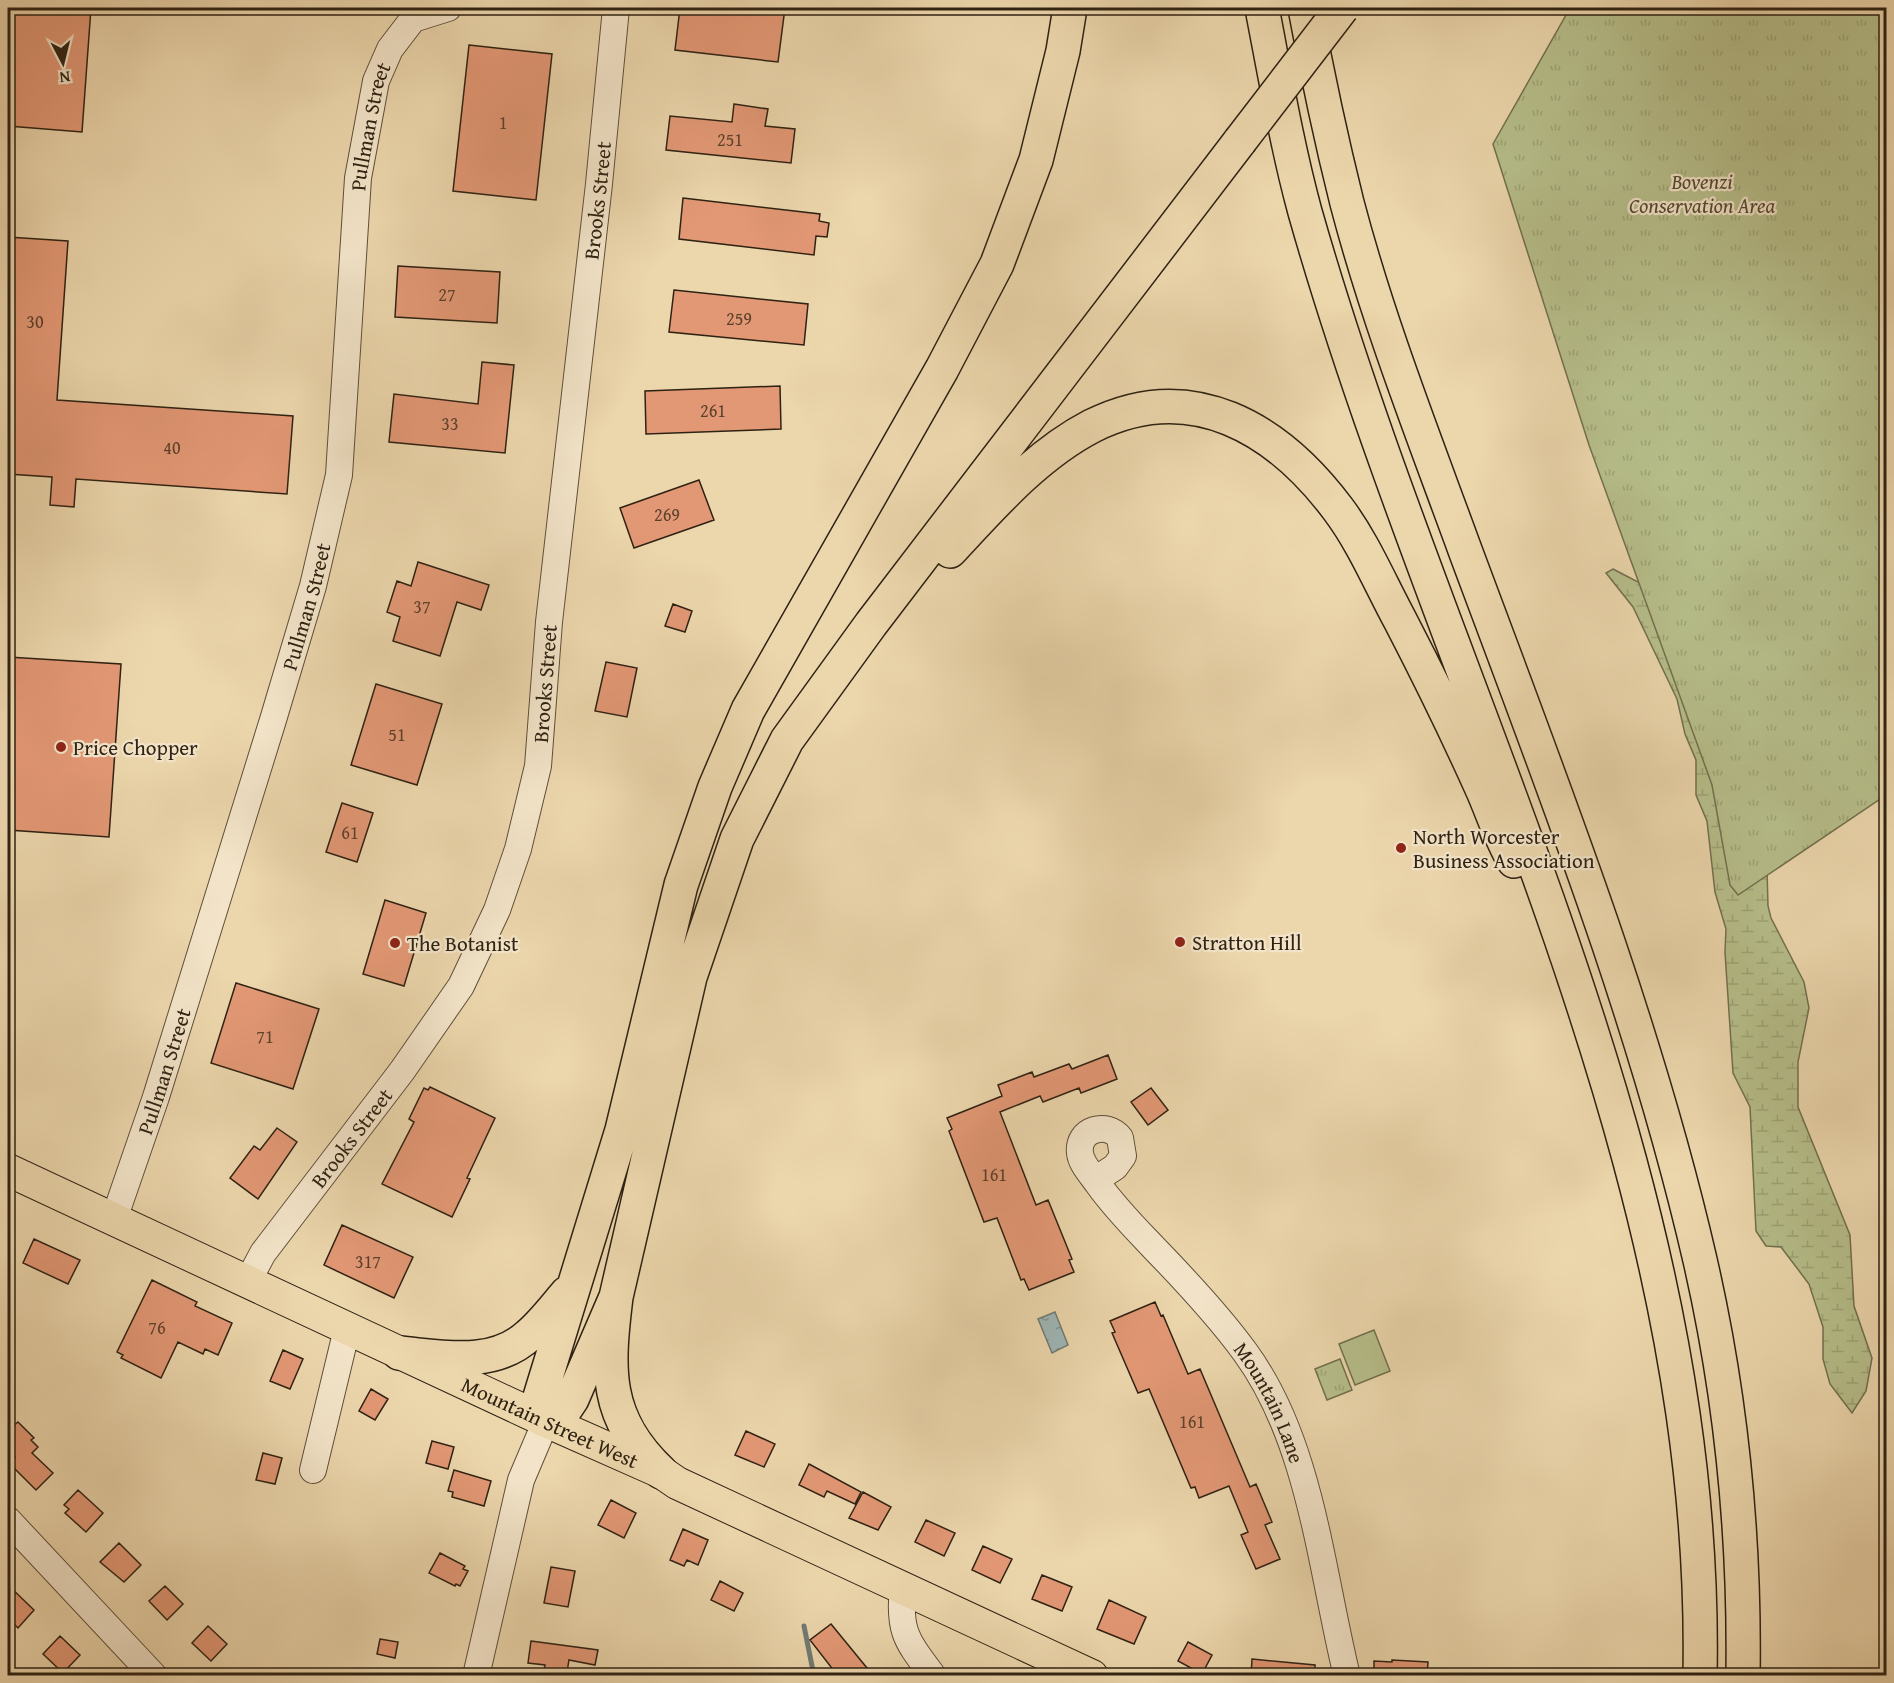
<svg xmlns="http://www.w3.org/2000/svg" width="1894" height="1683" font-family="'Gentium Book Plus',serif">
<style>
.wetland{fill:url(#wetland-marsh);stroke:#72704e;stroke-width:1.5}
.park{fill:url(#park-tufts);stroke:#72704e;stroke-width:1.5}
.pitch{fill:#b6be8a;stroke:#72704e;stroke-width:1.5}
.water{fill:url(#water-ripples);stroke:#717b75;stroke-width:1.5}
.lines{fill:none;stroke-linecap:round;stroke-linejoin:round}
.stream{stroke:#717b75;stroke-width:5}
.building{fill:#e39875;stroke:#2e2213;stroke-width:1.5}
.minor-casing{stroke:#5e4f39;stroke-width:28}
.major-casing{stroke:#2e2213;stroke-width:34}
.highway-casing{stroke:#2e2213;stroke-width:36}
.minor{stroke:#f3e4c9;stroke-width:26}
.major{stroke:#ecd6ac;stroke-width:32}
.highway{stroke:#ecd6ac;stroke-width:33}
.highway-bridge-casing{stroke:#2e2213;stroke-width:36;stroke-linecap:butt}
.highway-bridge{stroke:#ecd6ac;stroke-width:33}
.poi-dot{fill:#8f2418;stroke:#f3e4c9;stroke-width:2}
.labels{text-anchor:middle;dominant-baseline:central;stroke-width:4.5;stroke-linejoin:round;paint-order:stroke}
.number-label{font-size:18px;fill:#5b402c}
.street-label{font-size:21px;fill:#2e2213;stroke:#f3e4c9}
.park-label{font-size:21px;font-style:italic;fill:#504931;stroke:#f3e4c9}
.poi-label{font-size:21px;fill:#2e2213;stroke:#f3e4c9;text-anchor:start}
</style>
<defs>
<pattern id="wetland-marsh" width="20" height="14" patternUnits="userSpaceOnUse" patternTransform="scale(1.5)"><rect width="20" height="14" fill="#b6be8a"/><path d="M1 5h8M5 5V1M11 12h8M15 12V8" fill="none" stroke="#9da376"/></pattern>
<pattern id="park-tufts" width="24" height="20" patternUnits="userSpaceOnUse" patternTransform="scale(1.5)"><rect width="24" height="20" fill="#b6be8a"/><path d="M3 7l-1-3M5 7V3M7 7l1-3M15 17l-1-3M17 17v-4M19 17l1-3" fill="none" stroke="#9da376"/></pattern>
<pattern id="water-ripples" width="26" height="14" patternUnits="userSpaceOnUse" patternTransform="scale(1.5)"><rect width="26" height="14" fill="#9eb6b6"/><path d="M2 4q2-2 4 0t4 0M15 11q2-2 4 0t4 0" fill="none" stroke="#819493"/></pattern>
</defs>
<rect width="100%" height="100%" fill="#ecd6ac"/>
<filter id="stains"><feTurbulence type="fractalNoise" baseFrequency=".00333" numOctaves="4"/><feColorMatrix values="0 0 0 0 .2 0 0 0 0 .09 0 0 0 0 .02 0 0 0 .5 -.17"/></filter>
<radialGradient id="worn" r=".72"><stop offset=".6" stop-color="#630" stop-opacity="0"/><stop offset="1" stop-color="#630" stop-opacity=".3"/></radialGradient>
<path class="wetland" d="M1613,569L1642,584L1766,829L1768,906L1771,918L1804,982L1809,1008L1798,1062V1107L1850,1235L1854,1306L1872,1358L1866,1391L1852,1413L1830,1384L1823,1359V1327L1809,1284L1781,1247L1766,1246L1756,1231L1750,1107L1733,1073L1725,952L1726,929L1715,892L1707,821L1696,795V760L1685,734L1677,699L1633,607L1606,573Z"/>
<path class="park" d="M1570,8H1886V795L1738,895L1730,885L1712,785L1589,445L1493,144Z
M1340,1359L1352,1390L1327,1400L1315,1369Z"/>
<path class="pitch" d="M1374,1330L1390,1371L1355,1385L1339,1344Z"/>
<path class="water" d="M1055,1312L1068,1345L1052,1353L1038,1319Z"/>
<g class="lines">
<path class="stream" d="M804,1626L814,1676"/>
</g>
<path class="building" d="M8,8H91L82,132L8,126Z
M680,8H785L778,62L675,50Z
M469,45L552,54L536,200L453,191Z
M734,104L768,109L765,126L795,129L791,163L666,150L670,116L732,122Z
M683,198L820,214L819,221L829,223L827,237L816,236L814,255L679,239Z
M8,237L68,241L57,400L293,416L287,494L76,479L74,507L50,505L52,477L8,474Z
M398,266L500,272L497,323L395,317Z
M674,290L808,304L804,345L669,332Z
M482,362L514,365L505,453L389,442L394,394L478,404Z
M780,386L781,429L646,434L645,391Z
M699,480L714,520L634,548L620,508Z
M418,562L489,585L481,610L457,602L440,656L393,641L400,617L387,612L397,581L411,586Z
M673,604L692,611L685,632L665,626Z
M8,657L121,664L109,837L8,830Z
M606,662L637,668L627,717L595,711Z
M376,684L442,704L417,785L351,765Z
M342,803L373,813L357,862L326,852Z
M385,900L426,913L404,986L363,974Z
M236,983L319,1009L293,1089L211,1063Z
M1108,1055L1117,1079L1081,1093L1079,1088L1043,1102L1040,1096L1000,1112L1036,1205L1048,1200L1072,1259L1069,1260L1074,1272L1029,1290L1024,1279L1021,1280L997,1218L984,1222L949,1131L952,1129L947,1118L1002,1096L998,1085L1032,1072L1034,1077L1069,1064L1072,1069Z
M430,1087L495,1118L467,1178L470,1179L452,1217L382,1184L414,1122L409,1119L424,1088L428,1090Z
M1151,1088L1168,1110L1148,1125L1131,1102Z
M277,1128L297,1142L258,1199L230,1178L254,1146L260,1150Z
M342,1225L413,1257L394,1298L324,1265Z
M34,1239L80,1260L68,1284L23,1263Z
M152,1280L197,1302L195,1306L232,1323L218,1355L205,1349L203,1354L178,1342L161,1378L121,1358L123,1355L117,1352Z
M1155,1302L1161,1316L1163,1315L1188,1374L1200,1369L1250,1487L1256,1484L1272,1522L1265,1525L1280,1559L1256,1569L1241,1535L1248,1532L1229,1486L1199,1498L1195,1487L1191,1488L1149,1389L1138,1393L1112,1333L1115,1332L1110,1321Z
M283,1350L303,1359L290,1389L270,1381Z
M371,1389L388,1399L375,1420L359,1411Z
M18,1422L34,1438L31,1440L38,1447L32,1453L53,1473L36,1490L9,1463L15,1457L8,1449V1430Z
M746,1431L775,1444L764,1467L735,1455Z
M432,1441L454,1447L448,1469L426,1463Z
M263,1453L282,1458L275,1484L256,1480Z
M809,1464L861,1492L855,1504L827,1491L824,1497L799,1485Z
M454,1470L491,1481L484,1506L452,1497L453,1492L448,1491Z
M78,1490L103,1513L86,1532L65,1513L69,1509L64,1505Z
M863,1492L891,1507L878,1530L849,1518Z
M611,1500L636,1513L624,1538L598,1525Z
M926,1520L955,1533L944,1556L915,1542Z
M683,1529L708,1540L698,1565L687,1560L684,1566L670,1560Z
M119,1543L141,1565L124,1582L100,1562Z
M983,1546L1012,1559L1000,1583L972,1570Z
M440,1553L465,1566L463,1569L468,1571L460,1586L456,1584L455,1586L429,1573Z
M551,1567L575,1571L568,1607L544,1603Z
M1042,1575L1072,1587L1062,1611L1032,1599Z
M720,1581L743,1593L734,1611L711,1600Z
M8,1585L34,1610L18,1628L8,1618Z
M165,1586L183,1604L167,1620L149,1601Z
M1109,1600L1146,1617L1134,1644L1097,1629Z
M831,1624L867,1668L857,1676H838L810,1640Z
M208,1626L227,1644L211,1661L192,1643Z
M60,1636L80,1655L63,1673L43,1654Z
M380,1639L398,1642L395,1658L377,1654Z
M531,1641L598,1650L595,1665L569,1660L567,1672L559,1671V1676H543L545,1665L528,1663Z
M1188,1642L1212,1655L1202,1674L1178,1661Z
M1252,1659L1315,1665V1676H1251Z
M1392,1660L1428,1662L1427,1676H1374V1661L1392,1662Z"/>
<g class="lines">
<defs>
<g id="minor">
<path id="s1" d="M1095,1180L1115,1167L1123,1156L1120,1138C1107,1121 1077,1129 1080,1153C1081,1164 1092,1175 1098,1184C1115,1208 1135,1228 1155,1249C1187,1282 1218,1315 1245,1352C1311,1442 1321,1570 1347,1676"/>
<path id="s2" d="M114,1219L156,1097L273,720L313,586L339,475L358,178L376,81L390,49L413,19L448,8"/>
<path id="s3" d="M248,1281L263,1253L402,1071L461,986L497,910L518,849L538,766L549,622L599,184L616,8"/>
<path d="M313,1470L347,1329"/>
<path d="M8,1520L154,1676"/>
<path d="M903,1587C898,1632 907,1641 933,1676"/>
<path d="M476,1676L521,1480L546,1421"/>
</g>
<g id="major">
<path id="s4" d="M8,1170L546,1421L661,1472L677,1483L1092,1676"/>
</g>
<path id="highway" d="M1262,8C1275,75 1287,146 1305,212C1444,701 1710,1153 1700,1676
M1305,8C1317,73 1331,139 1347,203C1378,321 1423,435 1465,550C1552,784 1644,1017 1700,1260C1731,1395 1745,1538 1743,1676
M950,551C992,506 1036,455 1092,426C1192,376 1278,429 1338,509C1363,542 1380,583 1400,620C1429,676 1457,733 1483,791C1493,814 1501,839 1514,861
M616,1297L572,1399L564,1411L546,1421L539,1400L622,1130L681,885L715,787L748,710L942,369L997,264L1036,160L1063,51L1070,8
M399,1353C444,1357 493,1368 529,1335C543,1323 555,1307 567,1293
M661,1472C604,1418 607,1370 616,1297L690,977L737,839L787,740L871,624L1240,141"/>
</defs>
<use href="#minor" class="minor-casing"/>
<use href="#major" class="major-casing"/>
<use href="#highway" class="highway-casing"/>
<use href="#minor" class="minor"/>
<use href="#major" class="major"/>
<use href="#highway" class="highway"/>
<defs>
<path id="highway-bridge" d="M1240,141L1342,8"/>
</defs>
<use href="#highway-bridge" class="highway-bridge-casing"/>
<use href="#highway-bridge" class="highway-bridge"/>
</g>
<g class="poi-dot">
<circle cx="61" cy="747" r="6"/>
<circle cx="1401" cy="848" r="6"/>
<circle cx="1180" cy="942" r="6"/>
<circle cx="395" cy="943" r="6"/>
</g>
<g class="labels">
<g class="number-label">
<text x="503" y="122">1</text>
<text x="730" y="139">251</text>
<text x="447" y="294">27</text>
<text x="739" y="318">259</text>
<text x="35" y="321">30</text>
<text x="713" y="410">261</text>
<text x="450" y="423">33</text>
<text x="172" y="447">40</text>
<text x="667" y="514">269</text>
<text x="422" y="606">37</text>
<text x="397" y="734">51</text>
<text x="350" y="832">61</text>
<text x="265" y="1036">71</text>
<text x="994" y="1174">161</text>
<text x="368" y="1261">317</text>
<text x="157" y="1327">76</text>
<text x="1192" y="1421">161</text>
</g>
<g class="street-label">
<text stroke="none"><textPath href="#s2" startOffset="1128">Pullman Street</textPath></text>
<text stroke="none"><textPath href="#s3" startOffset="1167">Brooks Street</textPath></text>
<text stroke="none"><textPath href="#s2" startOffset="642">Pullman Street</textPath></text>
<text stroke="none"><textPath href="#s3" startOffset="681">Brooks Street</textPath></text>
<text stroke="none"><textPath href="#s2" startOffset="156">Pullman Street</textPath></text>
<text stroke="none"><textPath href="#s3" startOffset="177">Brooks Street</textPath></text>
<text stroke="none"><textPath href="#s1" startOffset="430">Mountain Lane</textPath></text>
<text stroke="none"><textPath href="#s4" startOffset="598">Mountain Street West</textPath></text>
</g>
<g class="park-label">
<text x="1702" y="181">Bovenzi<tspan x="1702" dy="24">Conservation Area</tspan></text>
</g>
<g class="poi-label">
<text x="73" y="747">Price Chopper</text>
<text x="1413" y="836">North Worcester<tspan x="1413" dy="24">Business Association</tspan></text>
<text x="1192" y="942">Stratton Hill</text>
<text x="407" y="943">The Botanist</text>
</g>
</g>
<rect width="1894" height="1683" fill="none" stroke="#ecd6ac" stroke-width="30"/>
<rect x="9" y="9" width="1876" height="1665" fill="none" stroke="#2e2213" stroke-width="3"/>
<rect x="15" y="15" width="1864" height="1653" fill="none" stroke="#2e2213" stroke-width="1.5"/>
<g transform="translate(63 63) rotate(173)" stroke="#f3e4c9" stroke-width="4.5" paint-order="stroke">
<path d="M0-4.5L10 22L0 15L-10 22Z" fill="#2e2213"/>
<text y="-9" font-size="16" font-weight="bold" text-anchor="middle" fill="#2e2213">N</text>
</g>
<rect width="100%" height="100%" filter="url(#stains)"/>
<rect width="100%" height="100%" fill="url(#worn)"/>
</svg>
